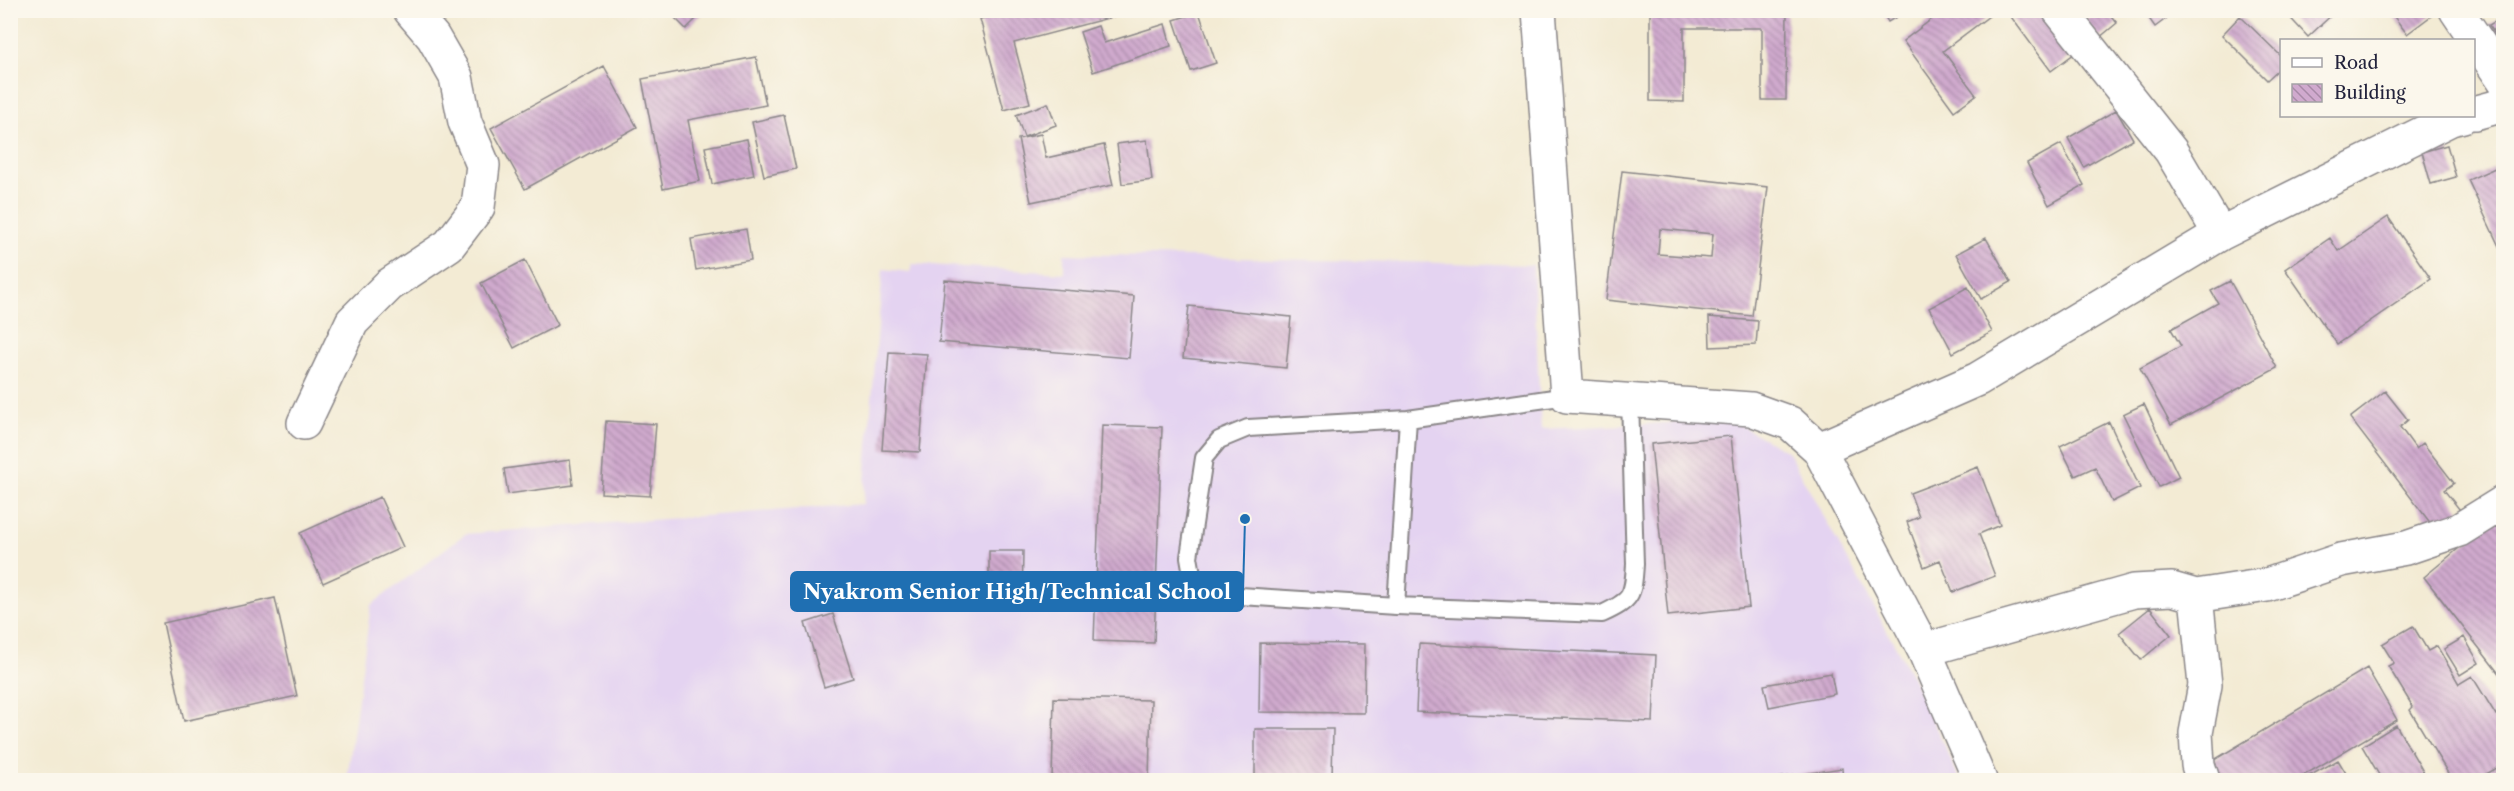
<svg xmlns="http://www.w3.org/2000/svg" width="2514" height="791" font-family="'Libre Caslon Text',serif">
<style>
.built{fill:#e4d3f1}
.building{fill:url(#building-back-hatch);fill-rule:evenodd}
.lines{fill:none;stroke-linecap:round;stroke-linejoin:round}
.lane-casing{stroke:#8a8688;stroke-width:20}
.street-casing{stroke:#8a8688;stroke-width:36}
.lane{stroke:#fff;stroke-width:16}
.street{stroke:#fff;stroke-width:33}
.leader{fill:none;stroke:#1f6fb2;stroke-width:2}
.callout-dot{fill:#1f6fb2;stroke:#fbf7ec;stroke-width:2}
.callout{fill:#1f6fb2;stroke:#1f6fb2;stroke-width:2}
.callout-label{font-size:21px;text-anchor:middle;font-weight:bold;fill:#fff}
</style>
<defs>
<pattern id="building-back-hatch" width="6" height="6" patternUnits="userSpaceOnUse" patternTransform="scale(1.5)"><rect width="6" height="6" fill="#d0aace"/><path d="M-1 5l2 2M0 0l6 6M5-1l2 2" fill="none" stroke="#a88aa8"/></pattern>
</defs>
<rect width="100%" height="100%" fill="#fbf7ec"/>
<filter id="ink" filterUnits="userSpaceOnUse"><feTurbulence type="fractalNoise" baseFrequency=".0167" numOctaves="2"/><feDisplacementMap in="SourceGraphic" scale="12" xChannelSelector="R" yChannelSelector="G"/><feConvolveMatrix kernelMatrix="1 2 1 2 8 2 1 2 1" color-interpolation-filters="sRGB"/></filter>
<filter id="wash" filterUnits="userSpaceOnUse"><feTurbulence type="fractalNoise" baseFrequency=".008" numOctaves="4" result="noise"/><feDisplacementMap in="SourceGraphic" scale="24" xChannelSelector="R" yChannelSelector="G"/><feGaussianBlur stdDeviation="1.35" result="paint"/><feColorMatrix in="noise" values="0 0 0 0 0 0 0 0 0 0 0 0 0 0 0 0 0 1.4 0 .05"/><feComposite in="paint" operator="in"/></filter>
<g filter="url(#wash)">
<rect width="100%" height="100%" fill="#f3ebd4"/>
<path class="built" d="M1064,254L1533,265L1541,429L1731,420L1788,452L1911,674L1960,780H347L371,605L465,534L863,504L883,269L910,272L912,264L1064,273Z"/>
<g id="blocks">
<path class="building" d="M667,10H705L686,29Z
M1013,10H1135V11L1014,43L1030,103L1004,110L980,19Z
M1650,10H1787L1786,100H1762V28H1684V102L1650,101Z
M1881,10H1908L1888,22Z
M1944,10H1997L1943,51L1976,95L1954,111L1903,41Z
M2006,10H2043L2075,53L2051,71Z
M2097,10H2106L2117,23L2099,38L2085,21Z
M2143,10H2174L2175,12L2155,27Z
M2283,10H2337L2308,37Z
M2396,10H2433L2435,13L2407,34L2392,14Z
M1199,12L1216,63L1191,71L1174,20Z
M2240,16L2282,57V66L2267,80L2222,35Z
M2504,16V48L2489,25Z
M1165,24L1171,46L1093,72L1080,32L1098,26L1104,43Z
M756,57L766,105L688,120L700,181L663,189L642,79Z
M604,66L637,127L525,189L491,128Z
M1048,103L1056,125L1024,137L1016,115Z
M2116,110L2133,139L2084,167L2068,138Z
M784,115L796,169L764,176L752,122Z
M1041,134L1046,158L1104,145L1113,185L1031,202L1018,139Z
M747,139L754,175L712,184L705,147Z
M1147,140L1152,180L1122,184L1117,144Z
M2061,144L2084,185L2049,205L2027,163Z
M2447,145L2456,177L2431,184L2422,152Z
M2504,164V257L2468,180Z
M1622,171L1768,187L1752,316L1606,300ZM1660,229L1713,234L1711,258L1658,254Z
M2388,217L2431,279L2337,344L2285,269L2330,238L2338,251Z
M746,229L751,260L696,270L691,239Z
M1986,238L2011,282L1981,299L1956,254Z
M525,260L558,325L514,348L481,283Z
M945,280L1134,296L1129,358L939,342Z
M2230,281L2277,368L2171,425L2140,368L2181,346L2171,329L2218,303L2211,291Z
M1968,287L1992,332L1953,353L1929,308Z
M1189,306L1291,317L1286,368L1183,358Z
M1709,317L1758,321L1756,345L1710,347Z
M889,352L927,354L920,452L882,450Z
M2385,391L2408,420L2400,427L2416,449L2423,443L2454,483L2444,490L2460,510L2435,529L2350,418Z
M2144,404L2179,477L2159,487L2123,414Z
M606,421L656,424L650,496L601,493Z
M2109,422L2140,488L2112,502L2095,467L2075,476L2060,446Z
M1102,425L1162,427L1154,643L1094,641Z
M1731,436L1749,607L1668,616L1651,444Z
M570,460L573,485L508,494L504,469Z
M1978,467L2000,525L1979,534L1995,576L1953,592L1940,560L1924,567L1907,522L1919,517L1910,493Z
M380,497L403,547L323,583L300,533Z
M2504,511V680L2424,577Z
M989,551H1023L1022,604H989Z
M275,598L297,696L184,721L163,623Z
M2150,608L2171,635L2141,660L2119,633Z
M833,614L853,678L824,687L805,623Z
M2413,626L2428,651L2437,646L2459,684L2472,676L2496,715L2504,711V764L2476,780H2452L2410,710L2413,707L2388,666L2394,663L2382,644Z
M2464,637L2479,663L2460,675L2444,649Z
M1260,643L1365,644L1364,713L1259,712Z
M1419,644L1656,655L1653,722L1416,712Z
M2367,668L2397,720L2296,780H2219L2209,763Z
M1831,673L1835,694L1769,707L1764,685Z
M1054,698L1151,700L1149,780H1052Z
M2396,725L2428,780H2382L2362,746Z
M1255,729H1333L1332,780H1255Z
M2338,760L2350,780H2302Z
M1842,768L1843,780H1771V779Z"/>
</g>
</g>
<g filter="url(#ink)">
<use href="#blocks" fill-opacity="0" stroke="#8a8688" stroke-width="1.5"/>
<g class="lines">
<defs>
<path id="lane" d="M1567,396L1408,419L1248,428L1219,440L1204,458L1189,557L1192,574L1203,584L1225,595L1396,606L1602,614C1632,600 1633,596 1635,564L1630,399
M1396,606L1408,419"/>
<path id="street" d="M1539,10L1567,396L1751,409L1790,423L1819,449L1924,650L1980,780
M2059,10L2171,151L2220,234
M2456,10L2504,81
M2474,113L2504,105
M304,423L352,322L389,285L449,245L478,207L483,165L465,122L456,77L433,37L410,10
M1819,449L1978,379L2220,234L2451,119L2463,116
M2196,596L2267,585L2341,560L2406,548L2459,530L2504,502
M1924,650L2134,591L2172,589L2196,596L2205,685L2196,733L2198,765L2203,780"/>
</defs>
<use href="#lane" class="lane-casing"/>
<use href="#street" class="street-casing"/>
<use href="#lane" class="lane"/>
<use href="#street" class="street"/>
</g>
</g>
<path class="leader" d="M1245 519L1243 592"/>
<circle class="callout-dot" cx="1245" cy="519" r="6"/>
<rect class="callout" x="791" y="572" width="452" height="39" rx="6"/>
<g class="callout-label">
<text x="1017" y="599">Nyakrom Senior High/Technical School</text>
</g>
<rect width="2514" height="791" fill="none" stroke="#fbf7ec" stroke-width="36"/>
<rect x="2280" y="39" width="195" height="78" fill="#fbf7ec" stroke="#a4a2a5" stroke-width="1.5"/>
<rect x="2292" y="58" width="30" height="9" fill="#ffffff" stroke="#a4a2a5" stroke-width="1.5"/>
<text x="2334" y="69" font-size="18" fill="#22223b">Road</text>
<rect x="2292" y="84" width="30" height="18" fill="url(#building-back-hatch)" stroke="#a4a2a5" stroke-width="1.5"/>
<text x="2334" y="99" font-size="18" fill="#22223b">Building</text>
</svg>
